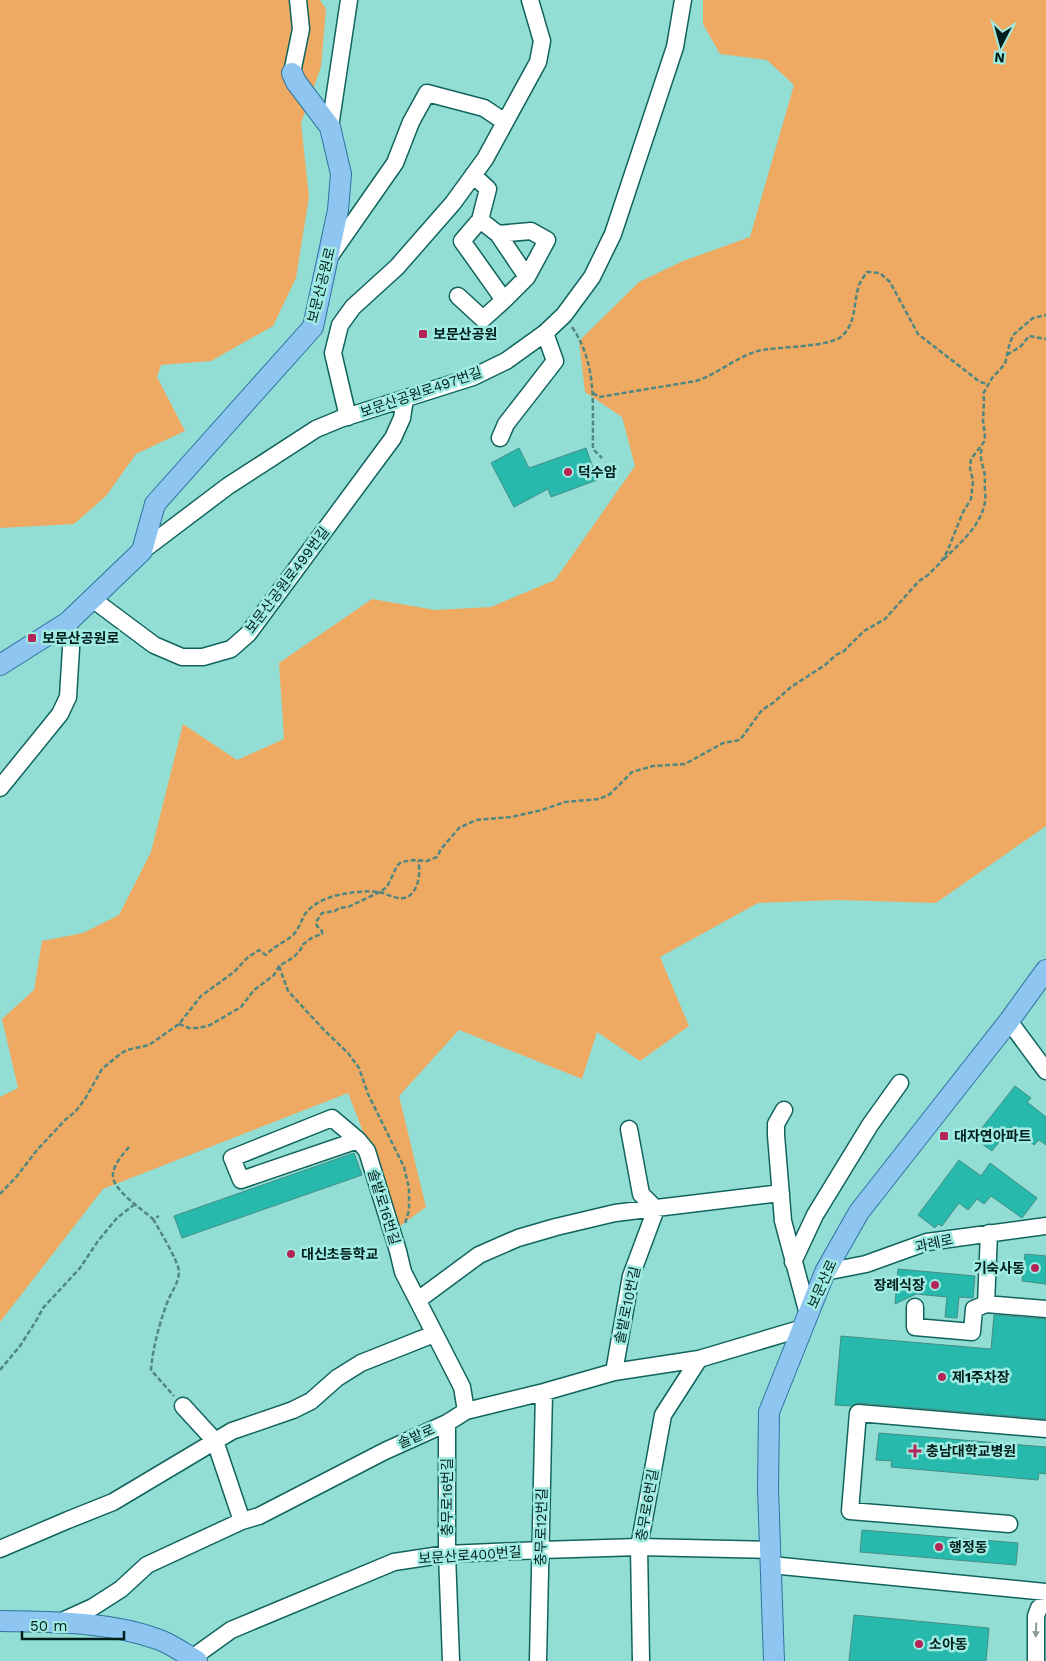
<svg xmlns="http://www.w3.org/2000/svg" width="1046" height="1661" font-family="'Work Sans','Noto Sans KR',sans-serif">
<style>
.green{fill:#eeaa62}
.building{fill:#27b9ac;stroke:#448e86}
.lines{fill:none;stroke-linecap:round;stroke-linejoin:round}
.minor-casing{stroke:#10645d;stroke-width:19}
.major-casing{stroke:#2d73a1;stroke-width:22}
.path{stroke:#508780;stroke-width:2.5;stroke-dasharray:5 2.5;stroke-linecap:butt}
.minor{stroke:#fff;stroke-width:16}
.major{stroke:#8fc6f1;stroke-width:20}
.oneway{fill:#8c9a99}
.poi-dot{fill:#b42557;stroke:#a0ebe1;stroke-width:2}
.labels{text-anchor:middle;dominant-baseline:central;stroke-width:5;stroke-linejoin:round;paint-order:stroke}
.street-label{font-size:14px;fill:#001f1c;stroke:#a0ebe1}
.poi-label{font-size:14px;font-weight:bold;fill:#001f1c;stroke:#a0ebe1;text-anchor:start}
</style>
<rect width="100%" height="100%" fill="#93ded4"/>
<path class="green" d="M0,0H320L326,9L321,67L301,123L309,197L296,278L273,326L211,361L161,365L157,377L185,431L136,454L106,496L74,524L0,528Z
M703,0H1046V826L936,903L837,900L758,903L660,957L689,1026L640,1061L597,1032L582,1079L459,1030L399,1096L426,1207L400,1226L348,1093L103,1189L0,1322V1097L18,1088L2,1019L34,990L42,941L83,933L119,915L151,852L183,724L237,760L284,739L279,663L372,599L435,610L491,607L555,580L635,466L622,417L585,392L579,341L639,282L683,261L750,237L794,85L767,60L720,54L703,24Z"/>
<path class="building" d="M519,448L529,468L586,448L597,480L551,497L548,489L514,507L491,463Z
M1015,1086L1031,1098L1027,1102L1046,1117V1145L1039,1140L1034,1145L1011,1127L992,1151L974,1138Z
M354,1153L362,1175L182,1238L174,1216Z
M959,1160L981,1176L990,1163L1037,1198L1022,1218L991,1196L984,1204L977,1199L968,1210L959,1203L942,1226L938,1224L935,1228L918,1215Z
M1025,1254L1046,1256V1284L1022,1281Z
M898,1269L975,1276L973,1298L959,1297L957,1318L945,1317L947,1297L916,1294L895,1304Z
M994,1315L1046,1319V1419L859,1403L851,1406L835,1405L841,1336L991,1349Z
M879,1433L1046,1447V1474L1039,1473L1038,1480L891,1467L892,1461L876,1460Z
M862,1530L1018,1543L1016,1565L860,1552Z
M854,1615L989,1628L986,1661H849Z"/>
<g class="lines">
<defs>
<path id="minor" d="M292,73L301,29L298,0
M330,127L349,0
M473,175L488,189L480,220L462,241L504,300L527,277L547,240L531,231L498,234L480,220
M498,234L527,277
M330,256L395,163L411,122L427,93L484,108L505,122
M458,296L483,319L504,300
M348,417L333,353L340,325L353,307L397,267L453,203L485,159L538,62L542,41L530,0
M500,438L506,424L555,361L545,333
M142,551L228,486L316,429L340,419L473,377L506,361L545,333L564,315L592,277L613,234L675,47L683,0
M91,598L154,645L182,657H203L231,649L248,634L393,438L402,418L405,399
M0,788L60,714L68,697L71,648L68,622
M1009,1021L1046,1071
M784,1110L776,1124V1135L783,1221L808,1314
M358,1140L332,1118L232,1158L241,1180L358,1140L367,1151L398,1251L403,1272L462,1387L466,1411
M989,1233L986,1304L1046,1309
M793,1262L815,1215L870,1125L900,1083
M825,1272L866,1264L927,1242L1046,1226
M418,1300L479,1255L518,1238L556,1227L615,1213L781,1193
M915,1307V1327L972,1332L974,1309L986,1304
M614,1372L631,1276L656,1209L641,1194L629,1129
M183,1406L215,1441L242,1521
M447,1423V1554L451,1661
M1009,1524L850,1511L858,1413L1046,1429
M0,1549L68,1520L113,1502L232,1431L293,1410L311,1401L337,1378L361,1363L434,1334
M771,1565L1046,1592
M60,1622L93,1607L121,1589L147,1565L242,1521L259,1516L385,1451L447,1423L466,1411L544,1392L614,1372L699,1359L803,1328
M192,1658L231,1630L394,1562L447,1554L541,1550L639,1547L771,1550
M538,1661L544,1392
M641,1661L639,1547L663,1415L699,1359
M1036,1661V1616L1039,1608L1046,1604"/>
<path id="major" d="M0,665L68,622L142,551L155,504L313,327L338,210L341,174L330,127L296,82L292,73
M0,1621C53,1622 110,1621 160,1640C173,1645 185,1654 197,1661
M774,1661L768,1489L769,1412L825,1272L859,1212L1009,1021L1046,970"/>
</defs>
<use href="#minor" class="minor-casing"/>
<use href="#major" class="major-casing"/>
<path class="path" d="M572,327C598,365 592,405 593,449L602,458
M1007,355L1021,346L1029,336L1046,339
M593,393L599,397L696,381C718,374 736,357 758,351C776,346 832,348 843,335C857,321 853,303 859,285C861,281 864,276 867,272L880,273L890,282L918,334L980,382L988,384
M944,559C960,543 981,526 985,502C986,495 984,486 985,479C985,467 978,460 982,448
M279,966L288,991L324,1030L348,1053L359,1068L368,1094L404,1167L409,1188V1210L405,1224
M179,1024L189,1028H199L210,1025L241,1007L254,990L274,975L279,966L294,957L301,949L302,945L313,937L322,934V931L317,926L316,922L322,913L335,911L339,908L348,907L380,892L387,887L397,866L401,862L414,860L427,861L437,857L441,849L459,828L476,820L511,817L542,810L565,802L599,799L610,794L632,772L653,766L685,764L723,743L740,740L762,710L773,703L791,687L825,665L836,655L844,651L864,631L885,619L919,581L928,575L941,562L947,552L963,512L971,499L973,481L970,468L971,459L984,442L985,435L983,421L984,399L983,394L992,378L1005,364L1009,346L1013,335L1033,318L1046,315
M129,1147C123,1154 114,1164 113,1174C110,1188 143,1210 153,1219L159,1216
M0,1194L17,1176L37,1150L66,1119L75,1112L85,1099L102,1069L120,1054L127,1050L149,1045L179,1024L201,996L234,972L247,958L259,950L266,955C275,945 286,942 294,934C299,928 301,921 305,914C312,905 323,899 334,896C345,893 368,890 379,892C388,894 400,902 409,896C419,889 421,871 418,861
M153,1219C159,1229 178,1261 179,1271C179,1283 171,1292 167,1303C159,1325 153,1347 151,1370L174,1396
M0,1370L20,1346L36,1321L43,1308L80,1268L98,1241L117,1218L135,1204"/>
<use href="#minor" class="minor"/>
<use href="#major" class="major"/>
</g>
<defs><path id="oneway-solid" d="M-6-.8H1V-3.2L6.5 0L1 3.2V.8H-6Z" transform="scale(1.25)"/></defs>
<use class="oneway" href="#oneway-solid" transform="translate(1036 1630) rotate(92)"/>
<g class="poi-dot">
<rect x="418" y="329" width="10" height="10" rx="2.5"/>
<circle cx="568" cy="472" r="5"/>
<rect x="27" y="633" width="10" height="10" rx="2.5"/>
<rect x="939" y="1131" width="10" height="10" rx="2.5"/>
<circle cx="291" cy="1254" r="5"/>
<circle cx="1035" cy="1268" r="5"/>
<circle cx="935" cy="1285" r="5"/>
<circle cx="942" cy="1377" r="5"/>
<path d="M912.5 1443.5h5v5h5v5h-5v5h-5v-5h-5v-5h5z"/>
<circle cx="939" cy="1547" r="5"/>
<circle cx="919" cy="1644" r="5"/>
</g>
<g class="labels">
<g class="street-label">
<text transform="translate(321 285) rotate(-76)">보문산공원로</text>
<text transform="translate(421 392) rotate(-19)">보문산공원로497번길</text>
<text transform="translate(287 580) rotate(-53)">보문산공원로499번길</text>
<text transform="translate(384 1207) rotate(73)">솔밭로16번길</text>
<text transform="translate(934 1243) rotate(-12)">과례로</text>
<text transform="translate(822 1284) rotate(-66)">보문산로</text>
<text transform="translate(627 1305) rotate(-78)">솔밭로10번길</text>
<text transform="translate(416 1436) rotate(-24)">솔밭로</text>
<text transform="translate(447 1497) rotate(-90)">충무로16번길</text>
<text transform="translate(647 1505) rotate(-80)">충무로6번길</text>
<text transform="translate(541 1527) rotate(-89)">충무로12번길</text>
<text transform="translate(470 1555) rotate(-4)">보문산로400번길</text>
</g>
<g class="poi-label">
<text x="433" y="334">보문산공원</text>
<text x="578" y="472">덕수암</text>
<text x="42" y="638">보문산공원로</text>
<text x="954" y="1136">대자연아파트</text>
<text x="301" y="1254">대신초등학교</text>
<text x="1025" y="1268" text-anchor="end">기숙사동</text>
<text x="925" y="1285" text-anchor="end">장례식장</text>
<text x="952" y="1377">제1주차장</text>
<text x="926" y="1451">충남대학교병원</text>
<text x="949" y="1547">행정동</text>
<text x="929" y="1644">소아동</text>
</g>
</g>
<g transform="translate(1001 45) rotate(186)" stroke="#a0ebe1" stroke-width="4" paint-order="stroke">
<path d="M0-4L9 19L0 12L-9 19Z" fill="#001f1c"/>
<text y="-8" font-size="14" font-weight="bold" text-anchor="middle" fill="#001f1c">N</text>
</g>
<path d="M22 1631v8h102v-8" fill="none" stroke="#001f1c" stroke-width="2.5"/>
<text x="30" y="1631" font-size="15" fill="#001f1c" stroke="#a0ebe1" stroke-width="4" paint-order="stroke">50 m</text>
</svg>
